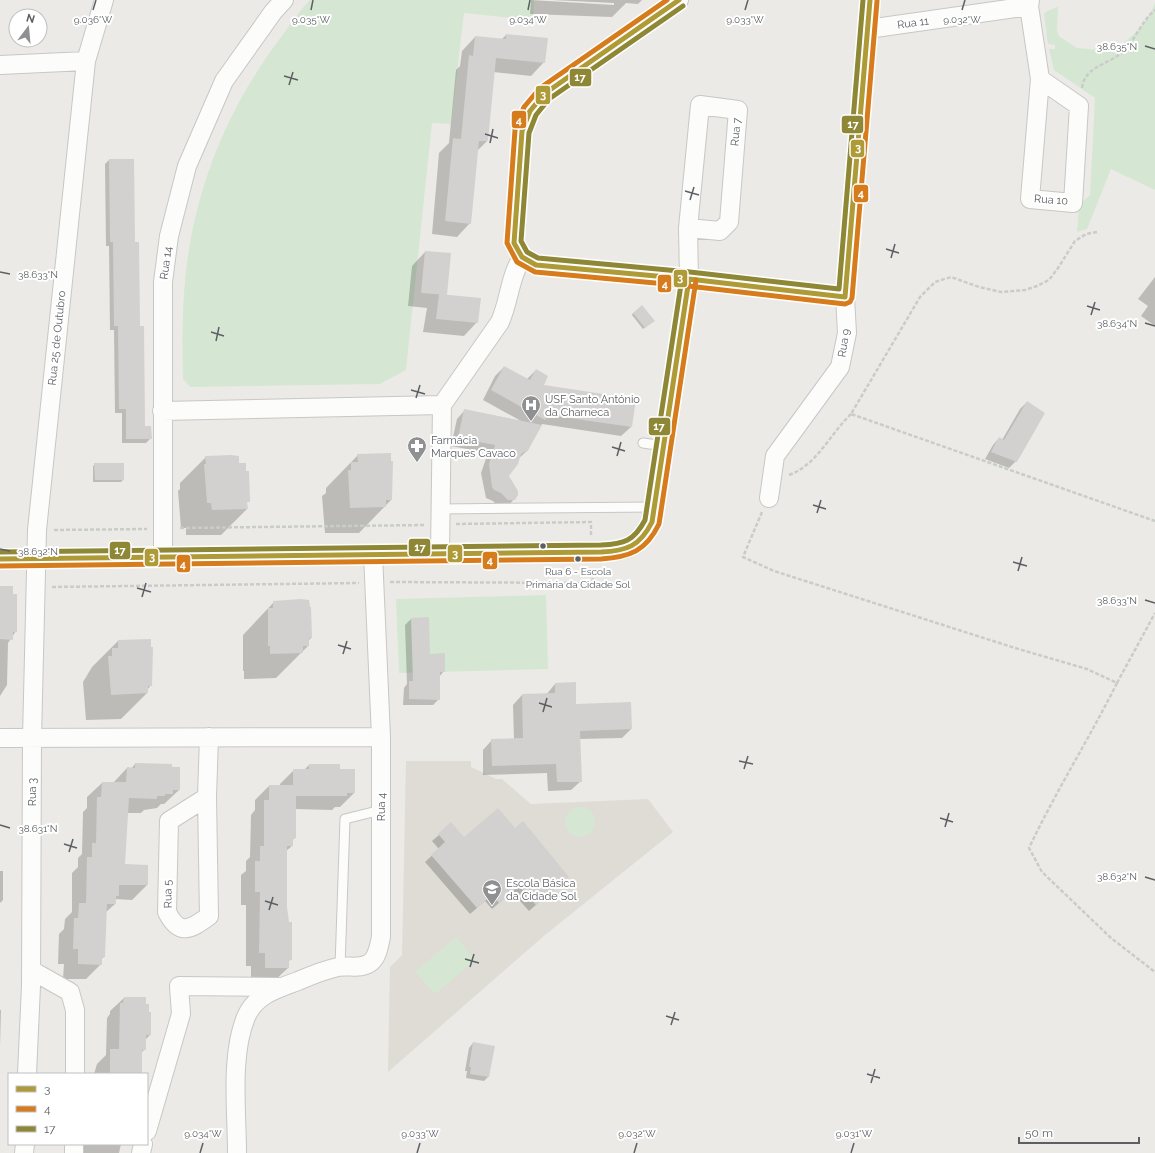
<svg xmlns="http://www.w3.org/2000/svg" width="1155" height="1153" font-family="Raleway,sans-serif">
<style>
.education{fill:#dfdcd6}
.green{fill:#d5e7d2}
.shadow{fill:#0003}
.building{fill:#d2d1cf}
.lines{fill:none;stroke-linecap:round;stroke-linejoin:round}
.lane-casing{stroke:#c7c7c7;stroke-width:11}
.street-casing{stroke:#c7c7c7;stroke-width:20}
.path{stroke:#c8cdca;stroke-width:2.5;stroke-dasharray:4 2;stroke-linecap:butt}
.lane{stroke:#fcfcfb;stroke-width:9}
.street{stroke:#fcfcfb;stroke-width:18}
.bus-1-casing{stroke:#fff;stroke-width:8}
.bus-2-casing{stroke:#fff;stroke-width:8}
.bus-3-casing{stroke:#fff;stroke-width:8}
.bus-1{stroke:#ae9b37;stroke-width:5}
.bus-2{stroke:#d67c1c;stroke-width:5}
.bus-3{stroke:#8e8735;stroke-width:5}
.ticks{fill:none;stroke:#5c6064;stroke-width:1.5}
.bus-dot{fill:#5c6064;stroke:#fff;stroke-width:1.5}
.labels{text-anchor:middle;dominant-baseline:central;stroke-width:4;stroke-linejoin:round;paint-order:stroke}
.bus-label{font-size:10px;fill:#5c6064;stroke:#fff}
.street-label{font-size:11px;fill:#5c6064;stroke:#fff}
.poi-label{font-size:11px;fill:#5c6064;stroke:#fff;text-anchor:start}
.ticks-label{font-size:10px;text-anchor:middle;fill:#5c6064;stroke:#fff;stroke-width:4;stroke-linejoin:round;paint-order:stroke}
.line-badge{stroke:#fff;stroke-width:1.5}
.badge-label{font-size:11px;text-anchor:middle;font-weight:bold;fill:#fff}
</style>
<rect width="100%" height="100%" fill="#eceae6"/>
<path class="education" d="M406,761H471V767L496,779H502L531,804L648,799L673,832L545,935L388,1072L390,967L402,955Z"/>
<path class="green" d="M310,0H534L533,20L464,13L451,124L432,123L406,370L380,384L190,387L183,379C182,343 182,307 186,270C197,181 229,105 284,33C292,22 300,10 310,0Z
M1155,3V190L1111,169L1087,229L1077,232L1079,205L1090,195L1095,98L1054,70L1049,49H1055V45L1048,44L1044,14L1047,11L1058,7L1057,30L1059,36L1077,48L1113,51C1131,38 1148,24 1155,3Z
M546,595L548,669L399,673L396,599Z
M565 822a15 15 0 1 1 30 0a15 15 0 1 1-30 0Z
M456,937L475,960L435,994L415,972Z"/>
<path class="shadow" d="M531,0L614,5V3L552,0H642L638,4L626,3L612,17L530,14Z
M506,35L544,62L531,76L493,72L487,141L477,151L470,223L457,237L432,234L439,153L449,143L456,70L460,66L462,51L475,37L501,40Z
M109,160L134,243L144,427L150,439L146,443H122V413H115L114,330H110L109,246H106L105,164Z
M425,252L446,295L477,322L464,336L423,332L427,308L408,306L412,266Z
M1155,277V326L1141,316L1148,306L1138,299Z
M633,313L651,322L643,329L632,315Z
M504,367L527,379L536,370L542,386L631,427L621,436L542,424L528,450L518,459L508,476L516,497L506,508H499L493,501L486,498L481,473L488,453L451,446L457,419L465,410L521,421L483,400L495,376Z
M1027,402L1016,461L1009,468L985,459L993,445L999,438L1002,440L1020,409Z
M358,455L391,500L359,533H325L322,496L326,493V488Z
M206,457L238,464L249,501L246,503L247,509L221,535H186V528H181L178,491L180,489V483Z
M95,464L123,480L121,482H93V466Z
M0,587L16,631L8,643L7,685L0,696Z
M274,602L311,638L308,641V646L276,678L244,679V671H243V635Z
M411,619L429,655L444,671L439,677V699L433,705H403L404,688L407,684L405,625Z
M150,640L151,685L147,690V693L121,719L86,720L83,682L92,667L118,641Z
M555,684L575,705L631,729L622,738L579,739L581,781L571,790L548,791L547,773L483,775V750L492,740H514L513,705L522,695H546Z
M135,764L171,768L179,790L164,804H161L157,808L144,810L141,813H127L124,865L147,885L132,900L115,899V904L105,913L104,957L101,959V964L86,979H63L64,964H58L59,934L64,929L65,919L72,912V873L78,867V858L82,854L83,812L87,808V797L102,783H113L127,768L131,769Z
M309,765L339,770L354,793L340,807H335L332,810L295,809V838L292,840V846L286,851V907L291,959L288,962V968L274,981H251V966H246V905H241V875L246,871V861L250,857L251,815L255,810V800L269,786H280V784L294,770H304Z
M439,835L464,838L561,883L529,911L512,892L492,909L485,901L470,914L425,862L439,849L432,841Z
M0,871H3V900L0,903Z
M124,998L150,1035L145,1040V1049L141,1053V1074H94L97,1064L106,1055L107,1018L110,1014V1011Z
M0,1010H1L0,1047Z
M473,1043L488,1077L484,1081L466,1078L467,1071H465L469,1048Z
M79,1144H121L119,1153H79Z"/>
<path class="building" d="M506,34L548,38L545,63L496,58L488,141H479L471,224L445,221L453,138L461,139L469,55L473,56L475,36L506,39Z
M109,159H134L135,242H139L140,326H144L145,426H151L152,439H126V409H119L118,326H114L113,242H110Z
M425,251L451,253L447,295L421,293Z
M439,294L481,298L478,323L436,319Z
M642,305L655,321L645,328L633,313Z
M504,366L530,380L536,369L548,376L544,385L636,399L632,427L548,415L545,420L491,390Z
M1027,401L1045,413L1017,462L991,452L999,437L1004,440Z
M464,409L542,425L528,450L521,454L518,464L509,476L518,491V495L515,500H508L501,493L494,490L492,487L489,464L495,445L458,438Z
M391,453V461H393L392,500H386V507L350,508L348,470H351V462H358L357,454Z
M231,455L239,456V463H246V471H249L250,502H247L248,509L212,510L211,503H207L204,464H206L205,456Z
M94,463H124V480H95Z
M0,586H13V594H17V632H13V640L0,639Z
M301,599L309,600L310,607H311L312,638H309V646H303V653L270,654V646H268V608H273V601Z
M429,617L430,654L445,653V672H440V700L409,699V681H413L411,618Z
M151,639V647H153L152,686H148V693L111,695L108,656H112V648H118V640Z
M576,682V704L631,702L632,729L580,731L582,782H557L556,764L492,766L491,739L523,738L522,694L555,693V683Z
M135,763L172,764V767H180V790H173V794H165V796H157V799L129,798L125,864L148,865V885H119V896H116V904H107L105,957H102V965L78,964V949H73L74,918H78L79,903H86L87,857H92V843H96L97,797H101L102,782H126L127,767L135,768Z
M309,764H340V769H355V793H347V796H296V838H293V846H287V907L289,922H292V960H289V968H265V953H259L260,892H255V861H260V846H264V800H269V785H293V769H309Z
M498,808L515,828L523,821L569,877L536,905L519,886L499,903L492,895L477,908L431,855L445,842L438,834L451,822L464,837Z
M124,997H146V1004H149V1012H151V1035H146V1050H142V1074H110V1049H119L120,1003H123Z
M473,1042L495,1046L489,1077L470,1074L471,1067H469Z"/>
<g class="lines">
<defs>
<path id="lane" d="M643,443L664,446
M440,509L655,507
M340,967L345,819L381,810"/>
<path id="street" d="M679,0L544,94L530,111L522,131L514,243L522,257L536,265L689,279L845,297
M1030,0L1029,6L1040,79L1079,106L1073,203L1030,199L1040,79
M868,29L1029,6
M0,65L86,61
M162,411L442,405
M769,498L775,456L840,367L847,333L845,297L870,0
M440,553L442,405L500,322C510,299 509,279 522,257
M163,557V282L169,236L187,166L224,81L273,12L284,0
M0,559L578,552C610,551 638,557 652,522L689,279L688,228L700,105L738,110L729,222L720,231L688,228
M0,738L381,737
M207,797L169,821L167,912C179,936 190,930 209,916L207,797L209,737
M31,970L70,992L75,1010V1074
M27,1074L31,986L32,738L37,530L86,61L104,0
M147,1131L181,1014L179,986L279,987
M24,1153L25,1144
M74,1153V1144
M141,1153L143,1144
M237,1153C237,1112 230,1055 246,1017C256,994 277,989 298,981C312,975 324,970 338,967C349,965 361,970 371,962C378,956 379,945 381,937V737L373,554"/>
</defs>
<use href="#lane" class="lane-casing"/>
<use href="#street" class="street-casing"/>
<path class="path" d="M1082,88C1085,66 1106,66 1121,53C1136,40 1142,20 1155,10
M1097,232L1086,234L1075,241L1058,268L1049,280L1037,286L1025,290L1001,292L979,287L951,277L935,282L920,297L851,414L1155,521
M789,475C817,465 830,434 851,414
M762,512L743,557L774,571L1015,648L1087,669L1117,683C1089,739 1056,791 1029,848L1042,872L1111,938L1155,972
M456,524L591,522V536
M180,528L425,525
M54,530L147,529
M390,582L593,583L592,569
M52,587L359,583
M1117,683L1155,613"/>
<use href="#lane" class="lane"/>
<use href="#street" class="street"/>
<defs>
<path id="bus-1" d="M679,0L544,94L530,111L522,131L514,243L522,257L536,265L689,279L845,297
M845,297L870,0
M0,559L601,552C627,551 640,546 652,522L689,279"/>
<path id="bus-2" d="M667,0L540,88L524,107L515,130L507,243L517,262L535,272L688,286L845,304L850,302L852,298L877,1
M0,566L601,559C630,557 646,551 659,524L696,280"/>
<path id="bus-3" d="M683,6L549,99L536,115L529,133L521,241L527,252L538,258L690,272L839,289L863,0
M0,552L601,545C624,544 634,541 645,520L682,278"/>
</defs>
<use href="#bus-1" class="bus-1-casing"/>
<use href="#bus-2" class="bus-2-casing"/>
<use href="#bus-3" class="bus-3-casing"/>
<use href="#bus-1" class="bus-1"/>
<use href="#bus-2" class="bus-2"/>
<use href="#bus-3" class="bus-3"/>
</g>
<path class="ticks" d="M93,10L96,0M311,10L313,0M528,10L530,0M745,10L748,0M962,10L965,0M1145,46L1155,49M284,76L298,80M289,85L293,72M485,134L498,138M490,143L493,129M685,191L699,195M690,200L694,187M886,249L899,253M891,258L895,244M0,272L10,274M1087,306L1100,310M1091,315L1095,302M1145,323L1155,326M211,332L224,336M216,341L219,327M411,390L425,394M416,398L420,385M612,447L625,451M617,456L621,442M813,505L826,509M817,513L821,500M0,549L10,551M1013,562L1027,566M1018,571L1022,557M137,588L151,592M142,597L146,583M1145,600L1155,603M338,645L351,649M343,654L347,641M539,703L552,707M543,712L547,698M739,761L753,764M744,769L748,756M940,818L953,822M0,825L10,828M945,827L949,813M64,844L77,848M69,852L73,839M1145,877L1155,880M265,901L278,905M269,910L273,897M465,959L479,963M470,967L474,954M666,1016L679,1020M671,1025L675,1012M867,1074L880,1078M871,1083L875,1069M200,1153L203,1143M417,1153L420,1143M634,1153L637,1143M851,1153L854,1143"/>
<defs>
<symbol id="hospital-pin" viewBox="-11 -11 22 30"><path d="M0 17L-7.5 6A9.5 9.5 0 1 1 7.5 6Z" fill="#8e9092" stroke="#fff"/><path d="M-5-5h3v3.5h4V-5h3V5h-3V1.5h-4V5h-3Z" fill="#fff"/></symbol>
<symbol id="pharmacy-pin" viewBox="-11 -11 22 30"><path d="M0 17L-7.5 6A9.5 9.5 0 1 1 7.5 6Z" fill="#8e9092" stroke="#fff"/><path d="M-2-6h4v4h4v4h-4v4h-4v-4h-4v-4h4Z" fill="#fff"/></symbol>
<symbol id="school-pin" viewBox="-11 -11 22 30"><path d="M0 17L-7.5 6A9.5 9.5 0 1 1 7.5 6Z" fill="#8e9092" stroke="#fff"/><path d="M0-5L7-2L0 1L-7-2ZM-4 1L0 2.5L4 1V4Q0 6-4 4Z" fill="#fff"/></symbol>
</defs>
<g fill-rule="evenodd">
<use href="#hospital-pin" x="520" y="394" width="22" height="30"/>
<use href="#pharmacy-pin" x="406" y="435" width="22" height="30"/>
<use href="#school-pin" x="481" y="878" width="22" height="30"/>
</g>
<g class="bus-dot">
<circle cx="543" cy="546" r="3.5"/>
<circle cx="578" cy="559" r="3.5"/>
</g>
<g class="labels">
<g class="bus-label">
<text x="578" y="571">Rua 6 - Escola<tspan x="578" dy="13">Primária da Cidade Sol</tspan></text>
</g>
<g class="street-label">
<text transform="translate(913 23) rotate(-8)">Rua 11</text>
<text transform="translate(736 132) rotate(-85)">Rua 7</text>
<text transform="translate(1051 200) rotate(4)">Rua 10</text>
<text transform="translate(166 263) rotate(-82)">Rua 14</text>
<text transform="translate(57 338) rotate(-84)">Rua 25 de Outubro</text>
<text transform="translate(844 343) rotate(-81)">Rua 9</text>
<text transform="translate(32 792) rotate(-90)">Rua 3</text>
<text transform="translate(381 807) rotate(-90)">Rua 4</text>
<text transform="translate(168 894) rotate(-91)">Rua 5</text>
</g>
<g class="poi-label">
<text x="545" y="399">USF Santo António<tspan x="545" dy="13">da Charneca</tspan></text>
<text x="431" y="440">Farmácia<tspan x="431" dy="13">Marques Cavaco</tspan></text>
<text x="506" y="883">Escola Básica<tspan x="506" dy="13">da Cidade Sol</tspan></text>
</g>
</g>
<g class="ticks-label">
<text x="93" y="23">9.036°W</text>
<text x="311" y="23">9.035°W</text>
<text x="528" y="23">9.034°W</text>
<text x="745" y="23">9.033°W</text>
<text x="962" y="23">9.032°W</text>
<text x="1117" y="50">38.635°N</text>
<text x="38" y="278">38.633°N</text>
<text x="1117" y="327">38.634°N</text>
<text x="38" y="555">38.632°N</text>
<text x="1117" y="604">38.633°N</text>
<text x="38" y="832">38.631°N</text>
<text x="1117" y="880">38.632°N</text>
<text x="203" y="1137">9.034°W</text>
<text x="420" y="1137">9.033°W</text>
<text x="637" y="1137">9.032°W</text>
<text x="854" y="1137">9.031°W</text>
</g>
<g class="line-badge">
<rect x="569" y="68" width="23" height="19" rx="4" fill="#8e8735"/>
<rect x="535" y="85" width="16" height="20" rx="4" fill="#ae9b37"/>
<rect x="511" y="110" width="16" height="19" rx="4" fill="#d67c1c"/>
<rect x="841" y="115" width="23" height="19" rx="4" fill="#8e8735"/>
<rect x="850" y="139" width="15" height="19" rx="4" fill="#ae9b37"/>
<rect x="853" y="184" width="16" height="19" rx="4" fill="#d67c1c"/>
<rect x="673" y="269" width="15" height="19" rx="4" fill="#ae9b37"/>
<rect x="657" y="274" width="15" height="19" rx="4" fill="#d67c1c"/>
<rect x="648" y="417" width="23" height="19" rx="4" fill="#8e8735"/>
<rect x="408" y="538" width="23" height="19" rx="4" fill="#8e8735"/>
<rect x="109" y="541" width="22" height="19" rx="4" fill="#8e8735"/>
<rect x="447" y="544" width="16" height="19" rx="4" fill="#ae9b37"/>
<rect x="144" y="548" width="15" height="19" rx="4" fill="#ae9b37"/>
<rect x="482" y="551" width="16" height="19" rx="4" fill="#d67c1c"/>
<rect x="176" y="554" width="15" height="19" rx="4" fill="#d67c1c"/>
</g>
<g class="badge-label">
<text x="580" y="81">17</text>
<text x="543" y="99">3</text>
<text x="519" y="124">4</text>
<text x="853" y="128">17</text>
<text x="858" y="152">3</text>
<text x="861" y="197">4</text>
<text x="680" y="282">3</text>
<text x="665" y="288">4</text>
<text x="659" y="430">17</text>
<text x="420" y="551">17</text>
<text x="120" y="554">17</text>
<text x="455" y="558">3</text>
<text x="152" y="561">3</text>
<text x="490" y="564">4</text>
<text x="183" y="568">4</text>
</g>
<rect x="8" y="1073" width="140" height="72" fill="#ffffff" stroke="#bebfc1"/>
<rect x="16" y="1086" width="20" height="6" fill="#ae9b37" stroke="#bebfc1"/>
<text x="44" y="1093" font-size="12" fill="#5c6064">3</text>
<rect x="16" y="1106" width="20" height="6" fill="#d67c1c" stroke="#bebfc1"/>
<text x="44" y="1113" font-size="12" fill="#5c6064">4</text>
<rect x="16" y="1126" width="20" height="6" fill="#8e8735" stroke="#bebfc1"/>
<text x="44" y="1133" font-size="12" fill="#5c6064">17</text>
<g transform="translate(28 28) rotate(16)"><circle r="19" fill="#ffffff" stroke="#bebfc1"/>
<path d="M0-3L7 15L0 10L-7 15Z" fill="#8e9092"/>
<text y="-6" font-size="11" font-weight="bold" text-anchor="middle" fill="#5c6064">N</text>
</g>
<path d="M1019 1137v6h120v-6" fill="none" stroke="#5c6064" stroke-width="2"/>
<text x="1025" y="1137" font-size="12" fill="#5c6064" stroke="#ffffff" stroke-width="3" paint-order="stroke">50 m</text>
</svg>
